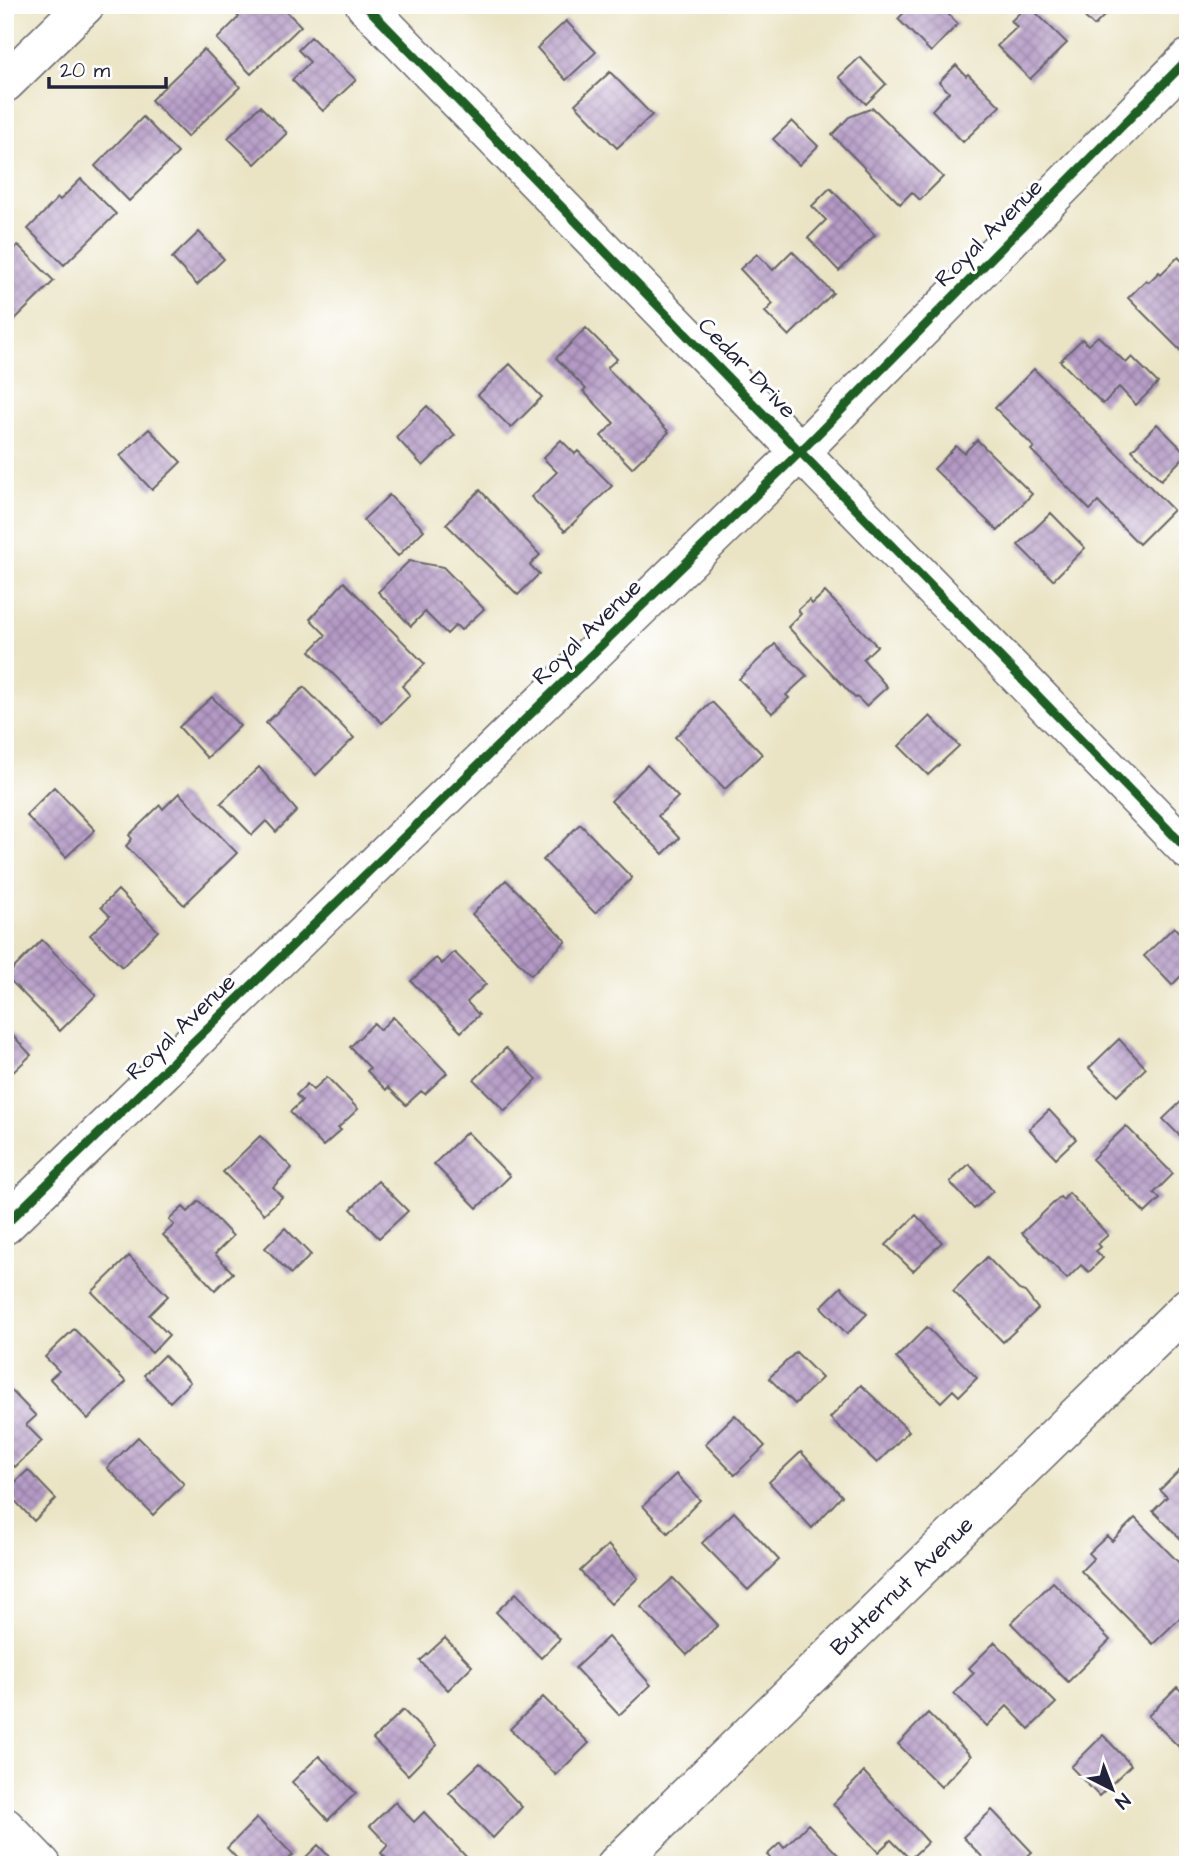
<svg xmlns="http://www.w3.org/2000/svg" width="1193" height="1870" font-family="'Architects Daughter',sans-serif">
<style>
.building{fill:url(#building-cross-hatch)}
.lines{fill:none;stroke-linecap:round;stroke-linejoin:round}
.minor-casing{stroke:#68666b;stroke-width:41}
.minor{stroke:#fff;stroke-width:38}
.cycleway-casing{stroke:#fff;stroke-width:13}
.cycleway{stroke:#1b5e20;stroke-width:9}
.labels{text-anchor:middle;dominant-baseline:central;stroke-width:6;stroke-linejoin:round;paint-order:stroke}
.street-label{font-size:23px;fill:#22223b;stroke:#fff}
</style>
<defs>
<pattern id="building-cross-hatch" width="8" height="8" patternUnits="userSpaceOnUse" patternTransform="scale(1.75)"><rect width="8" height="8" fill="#b49ac5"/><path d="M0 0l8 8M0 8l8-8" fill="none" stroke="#927da1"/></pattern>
</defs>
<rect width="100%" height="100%" fill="#fff"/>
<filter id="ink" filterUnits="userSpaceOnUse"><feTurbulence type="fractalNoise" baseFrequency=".0143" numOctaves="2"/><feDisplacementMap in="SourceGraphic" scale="14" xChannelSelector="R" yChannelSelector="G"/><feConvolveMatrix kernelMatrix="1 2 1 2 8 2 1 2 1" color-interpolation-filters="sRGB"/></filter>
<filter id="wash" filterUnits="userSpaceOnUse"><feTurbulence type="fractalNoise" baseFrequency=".00686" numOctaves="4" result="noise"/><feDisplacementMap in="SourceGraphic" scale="28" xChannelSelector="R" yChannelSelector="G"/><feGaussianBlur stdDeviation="1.57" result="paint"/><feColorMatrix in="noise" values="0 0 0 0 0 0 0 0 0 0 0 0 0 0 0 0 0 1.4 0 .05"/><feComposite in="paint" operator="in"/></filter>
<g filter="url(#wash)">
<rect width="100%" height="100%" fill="#eae4c4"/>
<g id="blocks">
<path class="building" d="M247,5H280L301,26L251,74L217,39L239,17L237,15Z
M911,5H939L958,24L931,52L898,19Z
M1028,5L1067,43L1030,79L997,46L1017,27L1011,21Z
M1072,5H1115L1094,26Z
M566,21L596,52L566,80L537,48Z
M311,37L356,80L323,111L292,80L310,62L298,50Z
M204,49L240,87L187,137L151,100Z
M860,57L886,84L866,104L839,77Z
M956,65L966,76L968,74L1000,106L963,142L932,110L949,92L939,82Z
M610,72L652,115L617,148L575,104Z
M260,106L287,133L255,164L228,138Z
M873,108L943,177L920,200L912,192L900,204L832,135L849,117Z
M143,117L178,153L129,201L95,166Z
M792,121L818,146L799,165L773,139Z
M81,179L116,214L64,265L28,229L58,198L60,200Z
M830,188L875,235L839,271L808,238L826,220L812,206Z
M199,232L224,259L197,285L172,258Z
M18,245L54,281L5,329V259Z
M792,251L833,293L789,336L765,312L773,304L740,269L757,254L773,270Z
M1178,257L1188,267V358L1128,298L1146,280L1149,282L1159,272L1161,274Z
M586,328L617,359L607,368L669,432L632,468L601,436L614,423L583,391L586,389L556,358Z
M1098,336L1126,363L1132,357L1158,383L1136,405L1119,387L1103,404L1060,361L1082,339L1088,345Z
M510,364L542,397L511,428L478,395Z
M1034,369L1173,510L1139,544L1098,502L1090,510L1031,450L1034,447L995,408Z
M427,406L455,435L423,466L396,437Z
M1157,424L1187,454L1161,480L1132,450Z
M149,429L181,462L152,490L120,456Z
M561,440L575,454L578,451L612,486L565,531L531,497L557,472L543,458Z
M977,440L1032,494L998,531L934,469L956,446L964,453Z
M480,490L540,555L530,565L539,574L518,595L446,524Z
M389,495L424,530L398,556L363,520Z
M1051,513L1085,548L1053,580L1018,545Z
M409,561L443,567L484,609L461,630L456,625L447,634L425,612L411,626L378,592Z
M344,582L425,664L402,686L410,695L382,723L310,651L326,635L310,619Z
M825,592L877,646L863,659L887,687L866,706L857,697L855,698L788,627L801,614L798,610L809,600L812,604Z
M775,644L807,676L786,695L789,698L772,713L739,679Z
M304,687L354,738L316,775L266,723Z
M212,697L240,726L207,758L179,727Z
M712,702L762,754L725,789L675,737Z
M930,716L959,746L928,775L899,746Z
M647,765L678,797L658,816L679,838L663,854L611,801Z
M259,767L297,811L276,832L266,821L252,835L221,803Z
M54,787L95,830L66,857L26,815Z
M179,793L237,853L184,905L126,846L132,839L129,835L160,805L163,809Z
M580,824L632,878L595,913L543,860Z
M506,880L566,941L531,975L472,914Z
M118,890L158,931L122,967L90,935L110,916L101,907Z
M1174,927L1188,942V969L1172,985L1144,956Z
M42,940L96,995L60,1031L6,976Z
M454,952L486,984L467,1002L479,1015L461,1032L411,981L436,958L442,964Z
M393,1017L447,1073L425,1094L421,1091L406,1105L388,1087L386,1090L367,1071L370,1068L350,1047L374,1023L380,1030Z
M5,1027L31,1055L5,1080Z
M1119,1039L1146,1068L1117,1096L1089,1068Z
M506,1048L537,1079L505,1111L474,1080Z
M327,1077L358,1109L338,1128L341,1130L323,1146L290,1112L302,1101L296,1095L307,1084L313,1090Z
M1188,1095V1144L1163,1119Z
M1049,1110L1076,1139L1056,1158L1029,1129Z
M1126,1126L1173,1174L1154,1193L1160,1199L1145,1213L1092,1159Z
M467,1132L510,1176L477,1208L434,1164Z
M260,1136L292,1168L273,1187L282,1197L264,1214L223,1172Z
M969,1164L993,1191L974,1209L950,1182Z
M378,1181L408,1211L379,1238L351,1209Z
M1069,1193L1108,1235L1098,1244L1101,1247L1096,1251L1103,1258L1089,1272L1081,1265L1067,1279L1022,1233L1060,1197L1063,1200Z
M199,1201L233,1236L215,1254L233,1273L215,1290L163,1235L174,1225L169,1220L183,1207L188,1212Z
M916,1215L942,1242L913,1271L886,1245Z
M285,1228L311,1255L291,1274L265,1248Z
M129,1256L168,1296L149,1315L169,1335L152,1353L92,1292Z
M987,1257L1019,1290L1025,1292L1038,1309L1003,1342L953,1291Z
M841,1287L867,1314L847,1334L821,1307Z
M927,1327L977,1378L959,1396L953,1390L941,1402L896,1358Z
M74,1329L126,1382L88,1419L50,1379L59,1371L45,1357Z
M796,1352L822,1378L795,1404L769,1378Z
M164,1355L190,1382L170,1402L144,1375Z
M5,1384L36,1416L26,1425L42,1441L15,1467L5,1457Z
M861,1385L909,1431L877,1463L830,1418Z
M735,1415L765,1446L735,1475L705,1444Z
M138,1437L184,1484L153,1515L107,1468Z
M801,1452L842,1496L812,1528L769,1482Z
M1183,1467L1188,1471V1546L1153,1511L1167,1497L1160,1490Z
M28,1470L56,1499L34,1521L6,1491Z
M676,1474L700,1500L668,1533L643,1506Z
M734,1512L779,1560L748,1590L702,1543Z
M1135,1518L1188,1572V1613L1184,1614L1153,1644L1081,1571L1094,1558L1089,1553L1107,1536L1112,1541Z
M608,1545L638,1578L611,1604L580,1571Z
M673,1578L718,1625L687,1655L641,1607Z
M1053,1582L1110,1640L1068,1682L1011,1623Z
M516,1593L560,1639L541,1658L496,1612Z
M608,1637L651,1685L619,1715L575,1668Z
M445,1638L472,1666L448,1690L420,1661Z
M995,1642L1056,1703L1029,1729L1007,1706L987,1726L954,1693L974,1673L969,1668Z
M1177,1687L1188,1698V1740L1180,1748L1148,1716Z
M543,1697L589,1743L556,1775L510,1729Z
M403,1710L437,1745L408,1775L373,1739Z
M928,1713L971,1756L941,1787L898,1744Z
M1103,1735L1131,1765L1099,1796L1071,1767Z
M319,1756L356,1793L328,1820L292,1782Z
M480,1763L522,1807L493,1838L449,1793Z
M864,1772L928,1842L910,1859L891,1840L878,1852L833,1804Z
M395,1802L414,1822L424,1812L472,1863L392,1865L381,1853L388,1845L370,1826Z
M992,1810L1032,1852L1018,1865H990L963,1837Z
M257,1818L293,1855L282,1865H243L227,1848Z
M808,1824L848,1865H767L772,1860L767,1855L780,1843L784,1848Z
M318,1845L337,1865H298Z"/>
</g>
</g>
<g filter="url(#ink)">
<use href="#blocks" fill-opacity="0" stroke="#68666b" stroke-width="2"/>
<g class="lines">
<defs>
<path id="minor" d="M365,5L1188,850
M5,83L85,5
M5,1225L801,451L1188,59
M5,1827L42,1865
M616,1865L1188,1307"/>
</defs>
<use href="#minor" class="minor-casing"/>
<use href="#minor" class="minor"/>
<defs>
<path id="cycleway" d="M365,5L1188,850
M5,1225L801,451L1188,59"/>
</defs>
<use href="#cycleway" class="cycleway-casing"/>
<use href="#cycleway" class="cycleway"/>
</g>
</g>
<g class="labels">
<g class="street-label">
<text transform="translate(989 233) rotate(-45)">Royal Avenue</text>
<text transform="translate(747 368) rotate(46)">Cedar Drive</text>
<text transform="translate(587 632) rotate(-44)">Royal Avenue</text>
<text transform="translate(181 1027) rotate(-44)">Royal Avenue</text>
<text transform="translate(902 1586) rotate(-44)">Butternut Avenue</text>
</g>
</g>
<rect width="1193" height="1870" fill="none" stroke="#fff" stroke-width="28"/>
<g transform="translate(1112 1789) rotate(138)" stroke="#ffffff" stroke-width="5" paint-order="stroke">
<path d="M0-5L12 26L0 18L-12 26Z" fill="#22223b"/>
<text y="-10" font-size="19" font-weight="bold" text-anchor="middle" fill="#22223b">N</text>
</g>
<path d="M49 77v10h117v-10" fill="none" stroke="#22223b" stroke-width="3.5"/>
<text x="60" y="77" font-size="21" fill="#22223b" stroke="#ffffff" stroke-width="5" paint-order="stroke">20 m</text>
</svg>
